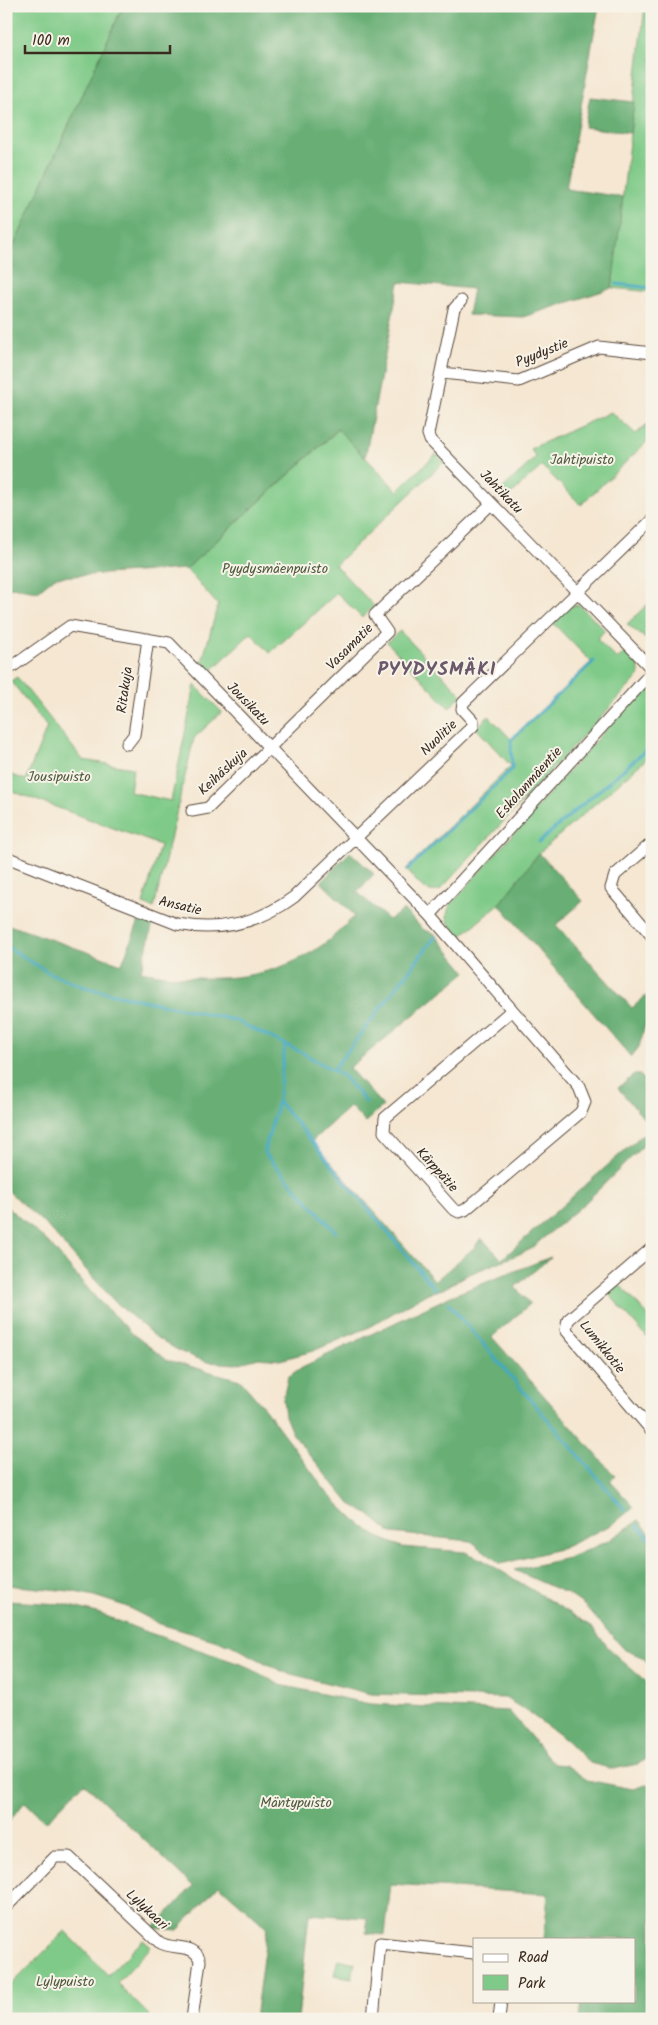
<svg xmlns="http://www.w3.org/2000/svg" width="658" height="2025" font-family="Kalam,sans-serif">
<style>
.green{fill:#7fca88;stroke:#5d7a53}
.forest{fill:#67ae74;stroke:#516c49}
.lines{fill:none;stroke-linecap:round;stroke-linejoin:round}
.stream{stroke:#43a9c3;stroke-width:3}
.minor-casing{stroke:#574639;stroke-width:13}
.minor{stroke:#fff;stroke-width:11}
.labels{text-anchor:middle;dominant-baseline:central;stroke-width:4;stroke-linejoin:round;paint-order:stroke}
.street-label{font-size:14px;fill:#3b2a1e;stroke:#f7f3e8}
.park-label{font-size:14px;fill:#4f5a3e;stroke:#f7f3e8}
.district-label{font-size:19px;font-weight:bold;letter-spacing:1px;fill:#6c586b;stroke:#f7f3e8}
</style>
<rect width="100%" height="100%" fill="#f7f3e8"/>
<filter id="ink" filterUnits="userSpaceOnUse"><feTurbulence type="fractalNoise" baseFrequency=".02" numOctaves="2"/><feDisplacementMap in="SourceGraphic" scale="10" xChannelSelector="R" yChannelSelector="G"/><feConvolveMatrix kernelMatrix="1 2 1 2 8 2 1 2 1" color-interpolation-filters="sRGB"/></filter>
<filter id="wash" filterUnits="userSpaceOnUse"><feTurbulence type="fractalNoise" baseFrequency=".0096" numOctaves="4" result="noise"/><feDisplacementMap in="SourceGraphic" scale="20" xChannelSelector="R" yChannelSelector="G"/><feGaussianBlur stdDeviation="1.12" result="paint"/><feColorMatrix in="noise" values="0 0 0 0 0 0 0 0 0 0 0 0 0 0 0 0 0 1.4 0 .05"/><feComposite in="paint" operator="in"/></filter>
<g filter="url(#wash)">
<rect width="100%" height="100%" fill="#f5e7d2"/>
<path class="green" d="M6,6H123L6,263Z
M645,6H652V292L612,288Z
M611,412L636,434L652,420V437L581,505L542,466L506,499L499,492L536,457L530,449Z
M339,429L397,491L436,454L444,462L335,565L374,606L362,618L337,593L270,653L251,633L211,671L202,662L218,605L186,569Z
M652,600V644L627,624Z
M579,605L605,630L597,639L617,659L626,652C634,660 642,665 638,677L440,890C425,896 416,880 406,869L511,766L476,728L489,716L511,739L591,662L553,623L570,606Z
M400,631L462,695L449,708L387,642Z
M17,677L83,760L133,768L130,792L171,801L195,685L222,712L194,738L154,908L143,904L160,845L6,789V773L26,780L47,727L11,681Z
M647,686H652V754L539,853L499,904L459,938C450,925 442,919 451,904L637,694Z
M619,1284L652,1320V1343L608,1293Z
M65,1931L108,1975L143,1940L151,1947L117,1983L150,2016L147,2019H6V1990Z
M338,1959L355,1963L352,1978L334,1975Z"/>
<path class="forest" d="M123,6H599L566,189L623,197L612,288L523,317L468,315L473,289L399,282L365,458L338,429L186,569L55,577L38,591L11,587L6,590V263Z
M590,97L634,102L630,133L584,127Z
M350,852L374,874L357,892L389,920L404,910L424,930L434,933L466,972L349,1068L383,1106L365,1122L350,1106L312,1141L435,1281L475,1247L481,1238L502,1259L651,1127L618,1088L634,1075H640L652,1089V1137L585,1203L529,1250L467,1275L443,1289L428,1293L367,1328L313,1351L280,1360L259,1358L236,1364L207,1362L181,1352L157,1338L115,1302L46,1225L6,1189V924L122,964L140,918L153,923L141,971C204,983 269,984 324,944C335,936 345,925 355,916L321,882Z
M539,853L583,901L556,925L632,1008L647,995L652,1000L639,1047L631,1057L499,904Z
M6,1206L48,1242L96,1298L134,1335L167,1360L240,1380L265,1409L328,1494L355,1520L376,1536L402,1547L465,1552L483,1560L590,1625L612,1652L650,1685L652,1690V1756L638,1764L613,1769L590,1763L566,1740L525,1710L505,1698L371,1694L283,1672L231,1645L160,1624L125,1606L94,1596L70,1591L6,1585Z
M551,1257L515,1287L530,1304L492,1337L615,1476L610,1481L634,1507L613,1524L563,1548L501,1564L471,1541L391,1533L368,1514L350,1504L292,1433L285,1416L283,1399L288,1377L302,1367L451,1296Z
M639,1520L652,1536V1667L642,1657L625,1650L584,1605L568,1594L514,1570L568,1558L608,1541Z
M6,1601L62,1604L101,1614L141,1630L246,1666L280,1685L370,1704L509,1711L554,1764L566,1765L587,1780L633,1789L652,1783V2019H579L581,2001H634V1939H544L548,1894L391,1884L385,1935L366,1933L367,1918L309,1914L298,2019H255L267,1928L219,1885L178,1930L153,1928L193,1886L84,1783L46,1822L25,1802L6,1825Z"/>
<g class="lines">
<path class="stream" d="M616,284L652,288
M539,842L652,745
M408,869L512,769L511,740L594,661
M6,946L49,973L87,988L234,1020L301,1052L343,1076L366,1102
M285,1045L278,1101L264,1153L336,1232
M333,1070L435,937
M278,1101L435,1289
M448,1303L626,1511
M638,1526L652,1541"/>
</g>
</g>
<g filter="url(#ink)">
<g class="lines">
<defs>
<path id="minor" d="M461,301L454,309L428,434L430,440L652,669
M442,373L519,381L599,347L652,353
M6,671L70,626L169,643L430,915L579,1087L585,1102L581,1112L465,1210L459,1212L453,1209L384,1132L385,1118L511,1011
M127,744L134,735L148,639
M192,811L208,808L387,632L375,615L491,504
M652,843L615,875L611,888L652,936
M6,857L177,924C219,932 259,923 294,897L473,726V721L462,709L463,703L652,520
M430,915L652,672
M652,1248L568,1320L566,1330L652,1431
M6,1907L55,1857H69L159,1942C172,1951 195,1942 200,1961L192,2019
M373,2019L380,1943L474,1953
M499,2019L501,2001"/>
</defs>
<use href="#minor" class="minor-casing"/>
<use href="#minor" class="minor"/>
</g>
</g>
<g class="labels">
<g class="street-label">
<text transform="translate(542 353) rotate(-22)">Pyydystie</text>
<text transform="translate(501 492) rotate(46)">Jahtikatu</text>
<text transform="translate(350 647) rotate(-45)">Vasamatie</text>
<text transform="translate(125 690) rotate(-82)">Ritakuja</text>
<text transform="translate(248 704) rotate(46)">Jousikatu</text>
<text transform="translate(439 738) rotate(-44)">Nuolitie</text>
<text transform="translate(223 772) rotate(-43)">Keihäskuja</text>
<text transform="translate(529 783) rotate(-48)">Eskolanmäentie</text>
<text transform="translate(180 906) rotate(13)">Ansatie</text>
<text transform="translate(437 1170) rotate(48)">Kärppätie</text>
<text transform="translate(602 1347) rotate(51)">Lumikkotie</text>
<text transform="translate(147 1910) rotate(43)">Lylykaari</text>
</g>
<g class="park-label">
<text x="582" y="460">Jahtipuisto</text>
<text x="275" y="569">Pyydysmäenpuisto</text>
<text x="59" y="777">Jousipuisto</text>
<text x="296" y="1803">Mäntypuisto</text>
<text x="65" y="1982">Lylypuisto</text>
</g>
<g class="district-label">
<text x="437" y="670">PYYDYSMÄKI</text>
</g>
</g>
<rect width="658" height="2025" fill="none" stroke="#f7f3e8" stroke-width="25"/>
<rect x="473" y="1938" width="162" height="65" fill="#f7f3e8" stroke="#aca397"/>
<rect x="483" y="1954" width="25" height="8" fill="#ffffff" stroke="#aca397"/>
<text x="518" y="1962" font-size="15" fill="#3b2a1e">Road</text>
<rect x="483" y="1975" width="25" height="15" fill="#7fca88" stroke="#aca397"/>
<text x="518" y="1988" font-size="15" fill="#3b2a1e">Park</text>
<path d="M25 45v8h145v-8" fill="none" stroke="#3b2a1e" stroke-width="2.5"/>
<text x="32" y="45" font-size="15" fill="#3b2a1e" stroke="#f7f3e8" stroke-width="4" paint-order="stroke">100 m</text>
</svg>
